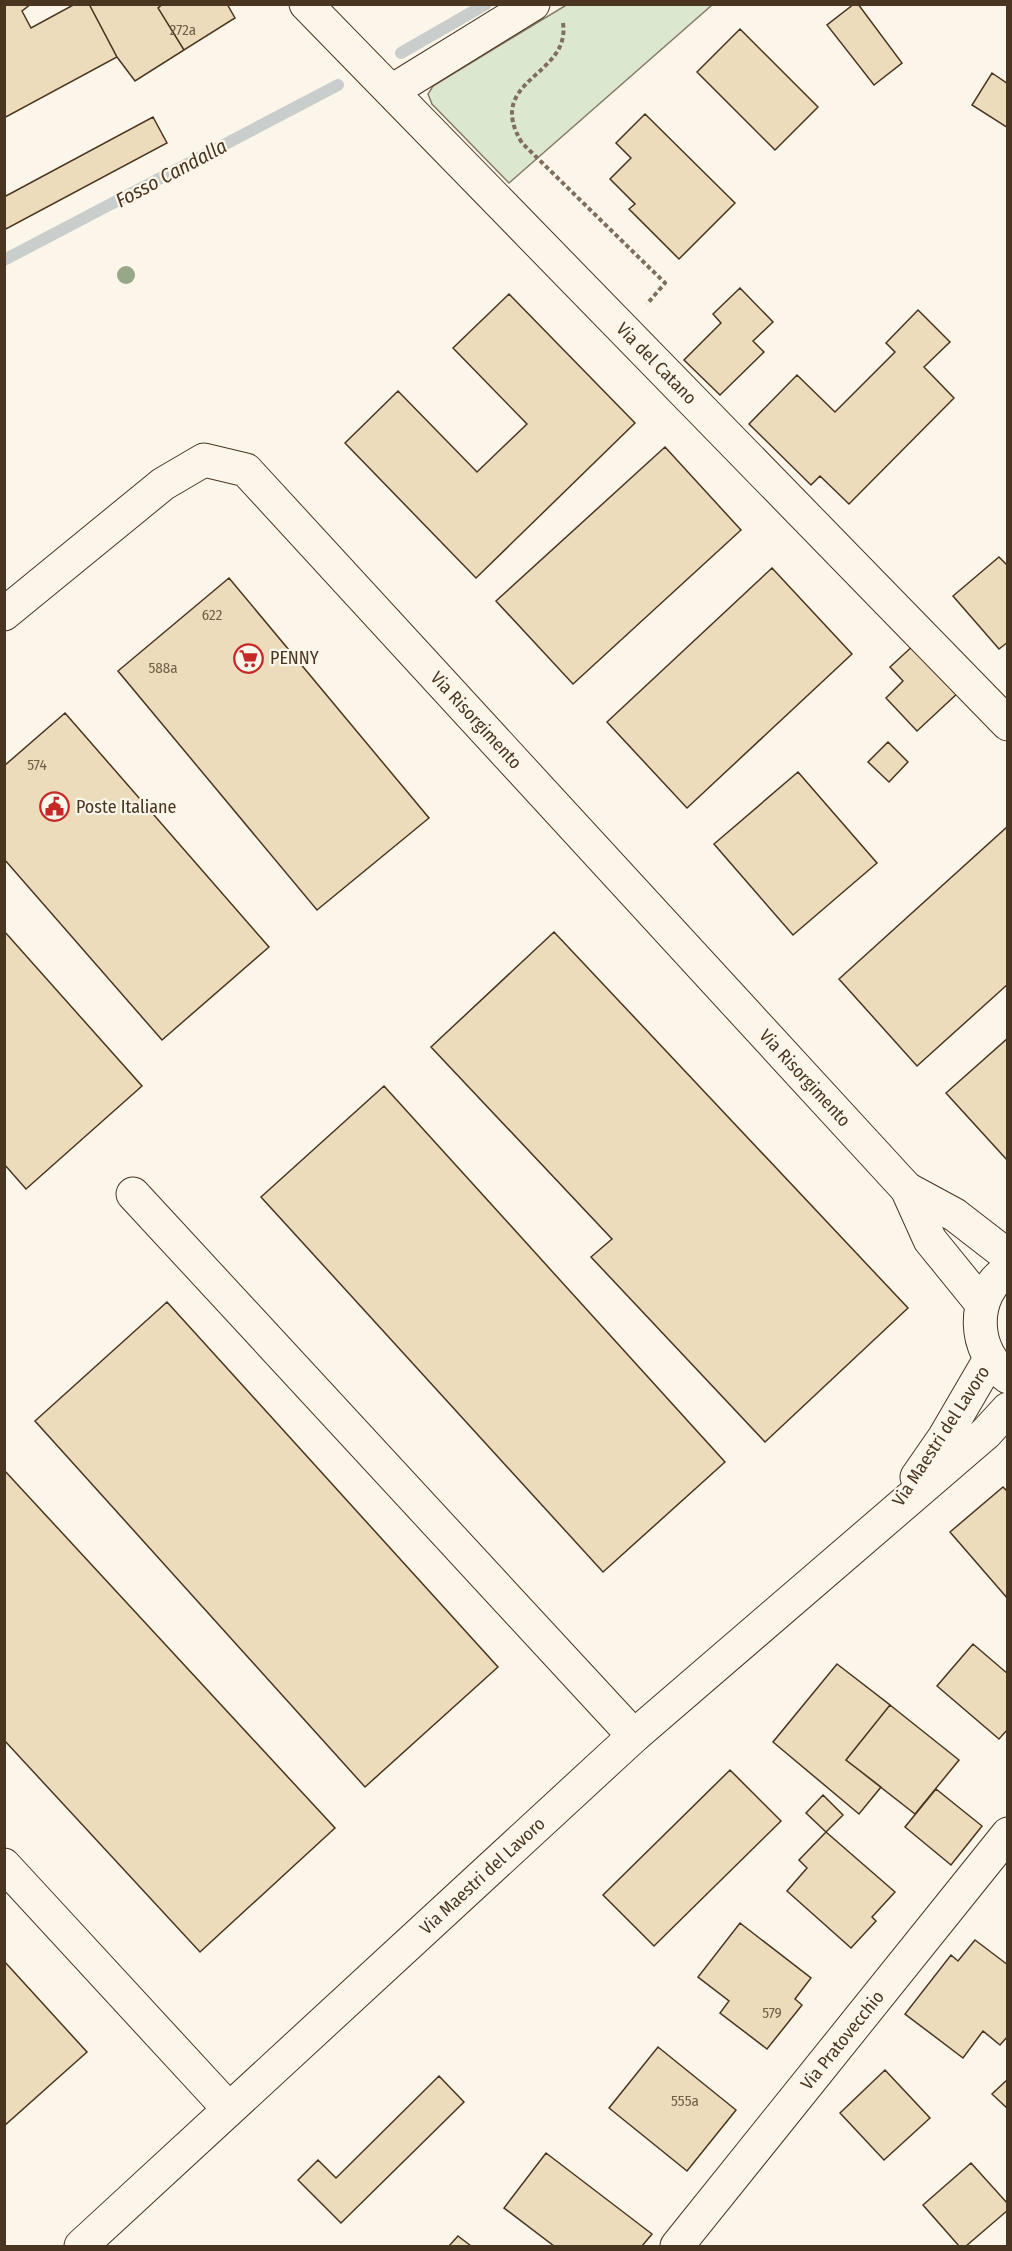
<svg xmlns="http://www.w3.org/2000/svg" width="1012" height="2251" font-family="'Fira Sans Condensed',sans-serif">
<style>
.green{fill:#dce7d0;stroke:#887966;stroke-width:1.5}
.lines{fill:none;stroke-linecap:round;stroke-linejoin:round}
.stream{stroke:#c9cecd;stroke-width:12}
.building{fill:#ecdcbc;stroke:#4a3520;stroke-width:1.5}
.minor-casing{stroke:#4a3520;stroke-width:35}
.primary-casing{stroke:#4a3520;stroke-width:35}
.path{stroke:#7f6f5c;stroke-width:4;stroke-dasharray:4.5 3;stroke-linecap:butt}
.minor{stroke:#fbf6e9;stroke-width:33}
.primary{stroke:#fbf6e9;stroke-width:33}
.tree{fill:#96a887}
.labels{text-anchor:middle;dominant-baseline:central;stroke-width:4.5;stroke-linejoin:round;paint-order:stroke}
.number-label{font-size:15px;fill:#725f47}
.street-label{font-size:18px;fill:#4a3520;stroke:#fbf6e9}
.poi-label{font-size:18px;fill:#4a3520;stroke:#fbf6e9;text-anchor:start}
.water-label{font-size:20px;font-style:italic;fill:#4a3520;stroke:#fbf6e9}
</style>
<rect width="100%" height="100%" fill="#fbf6e9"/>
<path class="green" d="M568,4L712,5L509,183L432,104L428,94L433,86Z"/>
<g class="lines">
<path class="stream" d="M401,53L486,4
M4,260L338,85"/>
</g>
<path class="building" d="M4,4H31L22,11L31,28L75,4H89L117,57L4,118Z
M89,4H163L158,8L184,50L135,81L117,57Z
M163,4H227L235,18L184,50L158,8Z
M854,4H858L902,63L874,85L827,25Z
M740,29L818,107L775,150L697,72Z
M992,73L1008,84V128L972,105Z
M645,114L735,203L679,259L629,209L635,204L610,179L631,158L616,143Z
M153,117L167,143L4,230V197Z
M740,288L773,322L753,341L764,352L720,395L684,360L721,323L713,314Z
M509,294L635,423L476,578L345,443L398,391L477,472L527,424L453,348Z
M918,310L950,342L924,367L954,398L849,504L820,476L811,485L749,424L797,375L835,412L895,352L886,343Z
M665,447L741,530L573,684L496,601Z
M999,557L1008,566V642L999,649L953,596Z
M772,568L852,654L687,808L607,722Z
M229,578L429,818L317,910L118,671Z
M916,643L960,691L917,731L886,698L903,681L890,667Z
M65,713L269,947L162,1040L4,859V766Z
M888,742L908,762L889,782L868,762Z
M798,772L877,863L793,935L714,844Z
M1007,827L1008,984L917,1066L839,979Z
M4,931L142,1086L26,1189L4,1164Z
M554,932L908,1308L765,1442L591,1257L612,1239L431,1047Z
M1008,1038V1161L946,1093Z
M384,1086L725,1462L603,1572L261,1197Z
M167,1302L498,1667L365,1787L35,1421Z
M4,1470L335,1828L200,1952L4,1740Z
M1003,1487L1008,1492V1599L950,1532Z
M973,1644L1008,1674V1729L999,1739L937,1686Z
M837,1664L890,1705L846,1760L881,1787L859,1814L773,1742Z
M890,1705L959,1760L915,1814L846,1760Z
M730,1770L781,1821L654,1946L603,1895Z
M936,1789L982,1826L951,1865L905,1827Z
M823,1795L843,1815L826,1832L806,1813Z
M826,1832L895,1892L872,1917L876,1921L851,1948L787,1891L807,1868L799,1860Z
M740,1923L811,1978L795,1999L802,2005L767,2049L720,2013L729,2001L698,1977Z
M975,1940L1008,1965V2036L1000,2045L983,2031L963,2058L905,2014L951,1955L958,1961Z
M4,1961L87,2052L4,2126Z
M658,2047L736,2110L687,2171L609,2108Z
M885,2070L930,2118L884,2160L840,2113Z
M439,2076L464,2102L341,2223L298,2180L318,2160L336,2178Z
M1008,2079V2109L992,2094Z
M546,2153L652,2234L642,2246H554L504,2208Z
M971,2163L1008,2204V2210L966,2246H959L923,2205Z
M458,2236L471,2246H449Z"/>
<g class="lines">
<defs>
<g id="minor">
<path id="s1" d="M306,4L1008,724"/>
<path d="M392,91L533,4"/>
<path d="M133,1194L634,1736"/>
<path d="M917,1477L944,1438L990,1359"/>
<path d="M4,1865L229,2109"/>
<path id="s2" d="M81,2246L634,1736L986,1433L1008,1409"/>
<path id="s3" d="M677,2246L1008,1834"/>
</g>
<g id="primary">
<path id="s4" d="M4,614L163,484L204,460L246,470L907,1189L930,1240L982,1304"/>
<path d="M907,1189L955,1215L1008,1256"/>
<path d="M1008,1270C970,1294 972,1352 1008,1377"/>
</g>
</defs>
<use href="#minor" class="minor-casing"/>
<use href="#primary" class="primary-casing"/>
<path class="path" d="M563,23C571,77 483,79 522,143L665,283L647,304"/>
<use href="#minor" class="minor"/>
<use href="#primary" class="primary"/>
</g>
<circle class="tree" cx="126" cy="275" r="9"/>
<defs>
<symbol id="supermarket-ring" viewBox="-11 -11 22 22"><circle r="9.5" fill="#fbf6e9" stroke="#c62828" stroke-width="1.5"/><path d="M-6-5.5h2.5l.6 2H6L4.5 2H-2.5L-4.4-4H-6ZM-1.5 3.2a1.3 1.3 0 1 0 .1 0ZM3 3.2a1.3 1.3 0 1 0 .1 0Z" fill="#c62828"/></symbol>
<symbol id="civic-ring" viewBox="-11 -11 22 22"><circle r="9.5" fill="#fbf6e9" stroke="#c62828" stroke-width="1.5"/><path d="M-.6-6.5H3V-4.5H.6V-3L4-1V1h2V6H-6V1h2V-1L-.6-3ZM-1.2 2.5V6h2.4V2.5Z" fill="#c62828"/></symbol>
</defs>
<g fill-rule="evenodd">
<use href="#supermarket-ring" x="232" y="642" width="33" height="33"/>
<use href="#civic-ring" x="38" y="790" width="33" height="33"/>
</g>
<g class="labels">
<g class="number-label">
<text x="183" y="30">272a</text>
<text x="212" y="615">622</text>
<text x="163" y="668">588a</text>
<text x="37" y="765">574</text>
<text x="772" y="2013">579</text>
<text x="685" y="2101">555a</text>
</g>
<g class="street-label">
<text stroke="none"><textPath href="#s1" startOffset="502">Via del Catano</textPath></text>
<text stroke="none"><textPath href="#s4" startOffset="636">Via Risorgimento</textPath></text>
<text stroke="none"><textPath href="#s4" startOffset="1122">Via Risorgimento</textPath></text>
<text transform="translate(941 1436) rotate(-57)">Via Maestri del Lavoro</text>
<text stroke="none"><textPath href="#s2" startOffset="546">Via Maestri del Lavoro</textPath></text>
<text stroke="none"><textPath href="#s3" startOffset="264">Via Pratovecchio</textPath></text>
</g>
<g class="poi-label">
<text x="270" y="658">PENNY</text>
<text x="76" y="807">Poste Italiane</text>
</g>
<g class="water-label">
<text transform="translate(171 173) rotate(-28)">Fosso Candalla</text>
</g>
</g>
<rect width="1012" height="2251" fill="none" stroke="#4a3520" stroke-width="12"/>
</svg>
